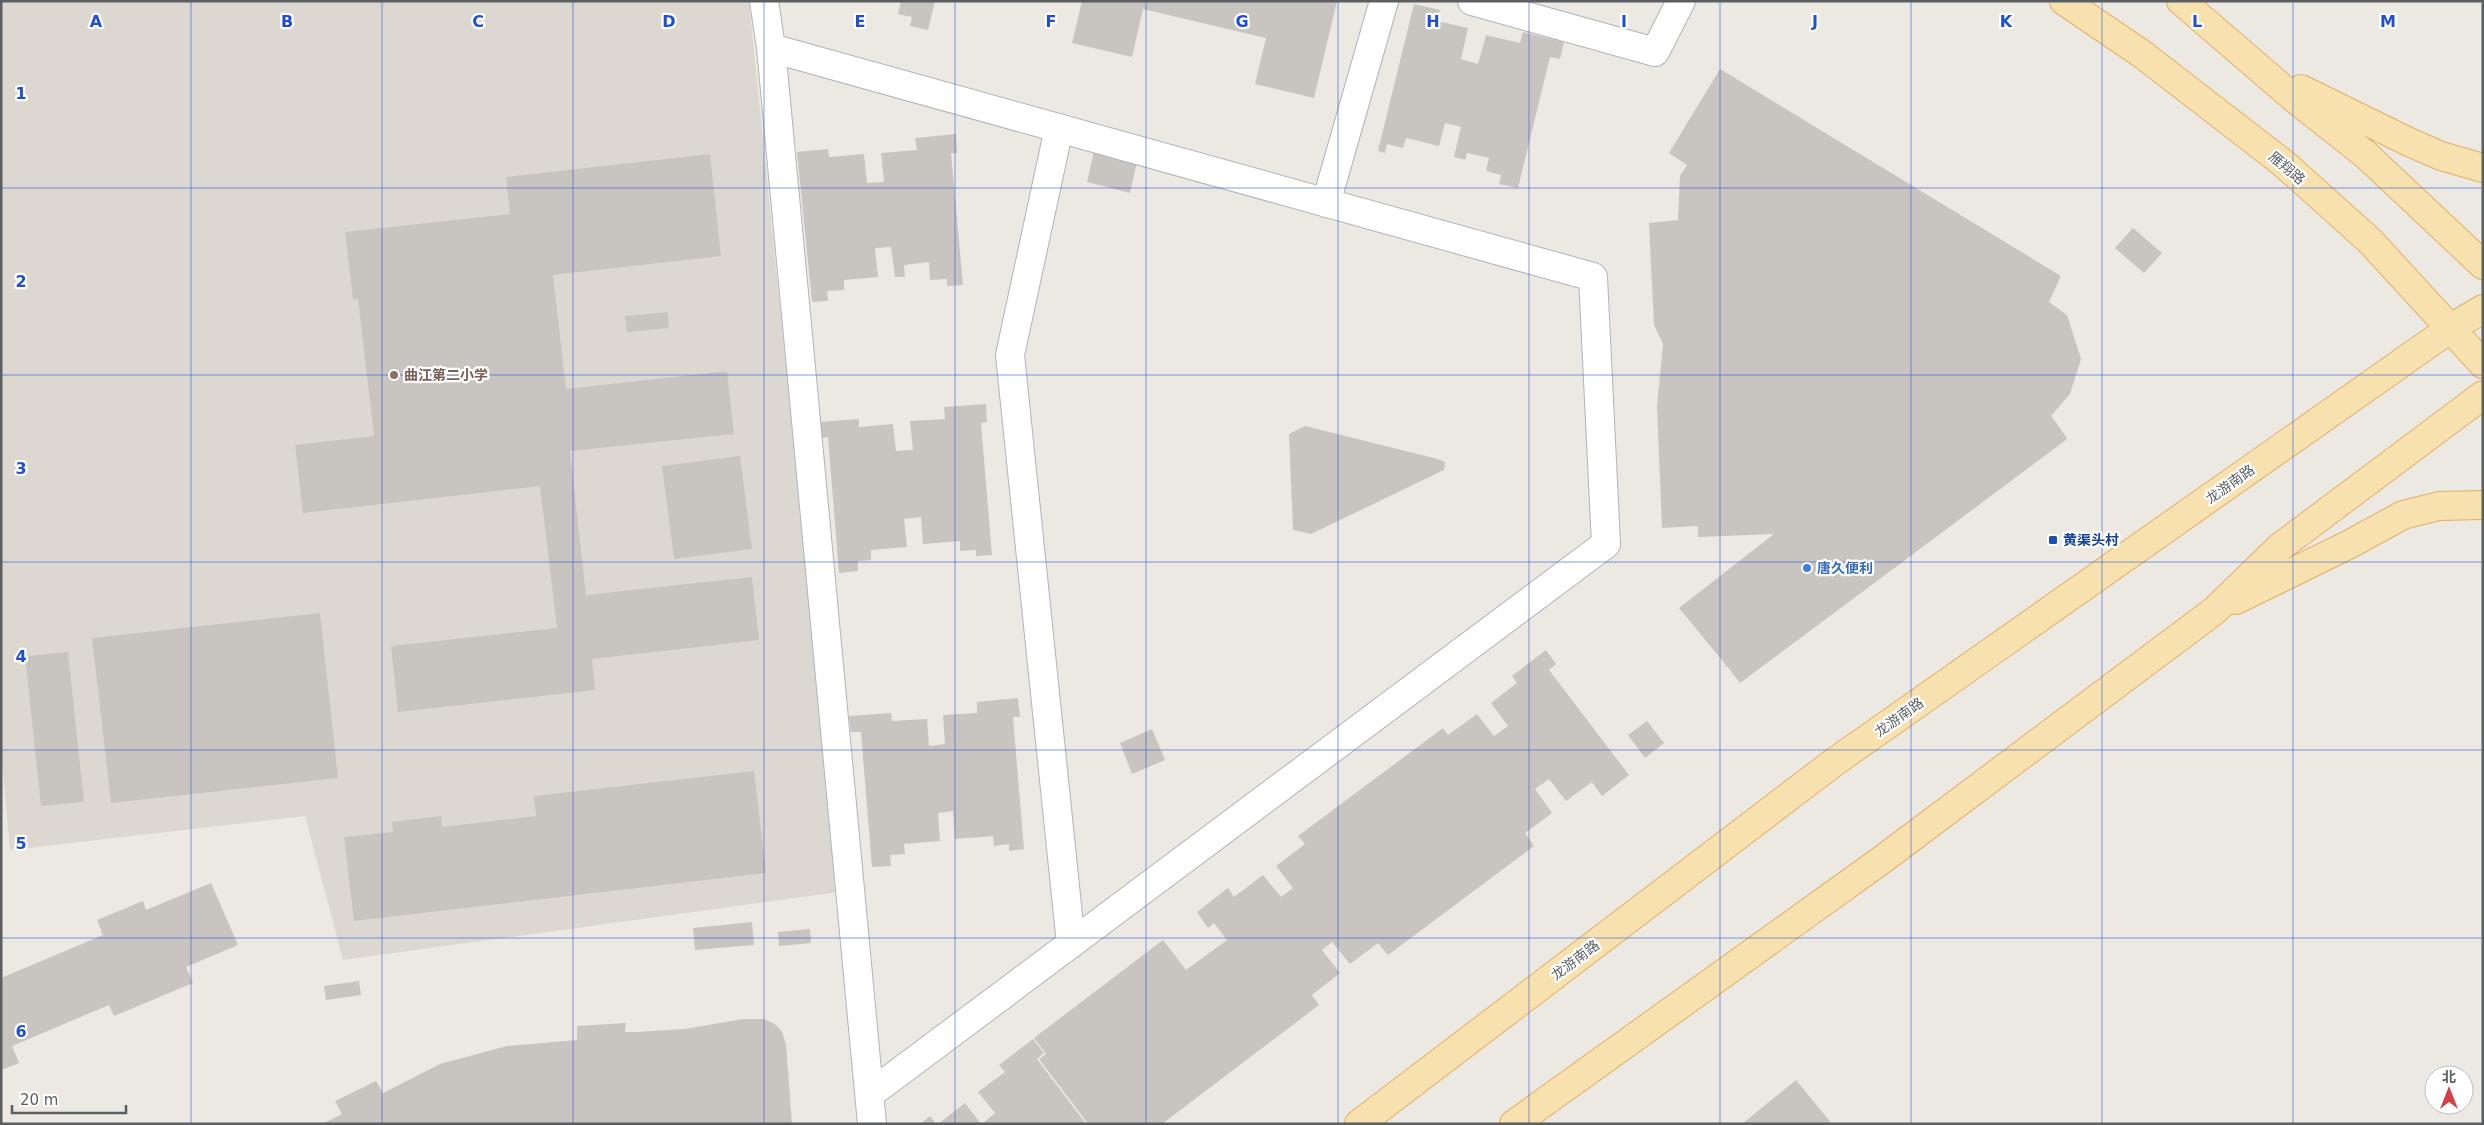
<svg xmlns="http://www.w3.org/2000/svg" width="2484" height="1125" font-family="'DejaVu Sans','Noto Sans SC',sans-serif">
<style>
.education{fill:#dcd8d1}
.building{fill:#c8c4c0}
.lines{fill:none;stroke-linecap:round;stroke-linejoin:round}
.minor-casing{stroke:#b0b4b7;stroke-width:30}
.major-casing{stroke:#e3af66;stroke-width:30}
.minor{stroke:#fff;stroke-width:28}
.major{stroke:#f7e1ae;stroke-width:28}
.grid{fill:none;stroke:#1d4ed8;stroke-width:1;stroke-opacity:0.55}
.education-dot{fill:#8d6e63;stroke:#fff;stroke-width:2}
.transit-dot{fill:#1a4fb4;stroke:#fff;stroke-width:2}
.shop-dot{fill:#3f7fe0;stroke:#fff;stroke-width:2}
.labels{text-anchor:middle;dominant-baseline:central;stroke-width:4.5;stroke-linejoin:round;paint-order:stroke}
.street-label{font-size:14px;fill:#5b5f62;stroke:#fff}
.education-label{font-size:14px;font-weight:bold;fill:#785e54;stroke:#fff;text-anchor:start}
.transit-label{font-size:14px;font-weight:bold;fill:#164399;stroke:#fff;text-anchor:start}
.shop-label{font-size:14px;font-weight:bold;fill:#366cbe;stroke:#fff;text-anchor:start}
.grid-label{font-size:16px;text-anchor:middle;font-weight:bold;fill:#1d4ed8;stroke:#fff;stroke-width:4.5;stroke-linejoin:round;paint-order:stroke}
</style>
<rect width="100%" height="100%" fill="#ece9e3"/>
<path class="education" d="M1,1H749L839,892L343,960L305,816L10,850L1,750Z"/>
<path class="building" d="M901,1H935L928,30L910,26L912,17L898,14Z
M1082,1H1337L1314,98L1255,84L1266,38L1143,9L1132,57L1072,43Z
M1414,4L1440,10L1437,21L1468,28L1461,59L1478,64L1486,35L1520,43L1523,32L1564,42L1560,59L1550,57L1518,188L1499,184L1501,175L1486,171L1489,158L1467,153L1465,160L1454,157L1461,127L1445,123L1439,146L1406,138L1403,148L1387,144L1385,153L1378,151Z
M1720,69L2061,276L2049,302L2067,315L2081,359L2070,394L2051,416L2067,438L2066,440L1740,683L1727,666L1724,668L1726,665L1679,608L1774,534L1698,537V527L1696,526L1662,528L1657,406L1663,344L1654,325L1649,223L1678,220L1680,176L1687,165L1669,153Z
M956,134L957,153H951L963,285L947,286V279L930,280L929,262L904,265L905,277H895L891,247L875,248L878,277L844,280V290L827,291L828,301L812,302L797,152L828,149L829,157L864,154L867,183L884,182L881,153L917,150L915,138Z
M1094,151L1137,162L1130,193L1087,182Z
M710,154L721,256L553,275L566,389L727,371L734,434L570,451L586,595L752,577L759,640L592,659L595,690L398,712L391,646L557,628L540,486L303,513L295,445L374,436L358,299L353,300L345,232L510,214L506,177Z
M2133,228L2162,253L2144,273L2115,248Z
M668,312L669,328L627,332L625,316Z
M986,404L987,422L981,423L992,555L976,556V550L960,551V541L923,544L921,517L904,519L907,547L871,550V560L858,561V571L839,573L828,437L822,438L820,422L859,419V427L893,424L896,451L913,450L910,421L945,419L944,407Z
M1305,426L1438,459L1445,462L1444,470L1311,534L1293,530L1289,434Z
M740,456L752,549L674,559L662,466Z
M320,613L338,778L111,803L92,638Z
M1546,650L1556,664L1549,670L1629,775L1602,796L1592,782L1566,801L1549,779L1535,789L1552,813L1525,833L1534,846L1388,955L1378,943L1350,964L1332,942L1322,950L1340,973L1312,995L1319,1005L1162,1124H1088L1039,1059L1046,1054L1034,1038L1163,940L1186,970L1227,940L1214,923L1208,928L1197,912L1228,888L1234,897L1263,875L1281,897L1293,888L1276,866L1305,844L1298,836L1443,728L1448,735L1477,714L1494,736L1508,726L1491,703L1517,683L1512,676Z
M68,652L84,802L41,806L25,656Z
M1018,698L1020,717H1013L1024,849L1009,851V844L994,846L993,836L955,839L953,811L938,813L940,841L904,844L905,854L890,855L891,866L872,867L861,732H851L849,716L891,713L892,721L927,719L929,746L945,744L943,715L977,713V702Z
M1647,721L1664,743L1645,758L1628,735Z
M1152,729L1165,760L1132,774L1120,743Z
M754,771L766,873L354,921L344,837L393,832L392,822L441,816L442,827L536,816L534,796Z
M211,883L238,945L186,967L193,983L114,1016L109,1005L12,1046L19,1063L1,1070V978L103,935L97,920L143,901L146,910Z
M752,922L754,945L695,950L693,928Z
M810,929L811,943L779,946L778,932Z
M359,981L361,995L326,1000L324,986Z
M743,1019H764L775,1024L782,1032L786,1044L792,1124H322L342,1114L335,1101L376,1081L383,1093L440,1064L507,1046L577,1040V1026L626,1023L625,1032H636L685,1029Z
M1033,1039L1044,1053L1037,1059L1086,1124H982L995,1113L978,1092L1005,1072L999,1065Z
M1796,1080L1832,1124H1742Z
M965,1103L981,1124H938Z
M930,1116L936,1124H920Z"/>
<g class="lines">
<defs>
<path id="minor" d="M764,1L771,48L872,1124
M1472,1L1655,52L1681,1
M771,48L1593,277L1606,544L870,1094
M1059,128L1010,355L1071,944
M1326,203L1384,1"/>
<path id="major" d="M2064,1L2142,54L2283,163L2370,241L2483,364
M2181,1L2295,99L2366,155L2483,265
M2301,89L2409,142L2441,156L2483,168
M2236,600L2350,544L2403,515L2439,506L2483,505
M1359,1124L1833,763L2451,328L2483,309
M1514,1124L1883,859L2214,611L2280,547L2483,395"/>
</defs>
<use href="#minor" class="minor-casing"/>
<use href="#major" class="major-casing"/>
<use href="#minor" class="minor"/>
<use href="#major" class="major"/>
</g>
<path class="grid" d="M191,1V1124M382,1V1124M573,1V1124M764,1V1124M955,1V1124M1146,1V1124M1338,1V1124M1529,1V1124M1720,1V1124M1911,1V1124M2102,1V1124M2293,1V1124M1,188H2483M1,375H2483M1,562H2483M1,750H2483M1,938H2483"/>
<circle class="education-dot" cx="394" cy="375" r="5"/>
<rect class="transit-dot" x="2048" y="535" width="10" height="10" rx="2.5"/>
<circle class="shop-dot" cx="1807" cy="568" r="5"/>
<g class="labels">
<g class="street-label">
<text transform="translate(2287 168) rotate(40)">雁翔路</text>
<text transform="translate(2230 484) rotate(-35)">龙游南路</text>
<text transform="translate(1899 717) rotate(-35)">龙游南路</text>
<text transform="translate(1575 960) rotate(-37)">龙游南路</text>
</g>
<g class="education-label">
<text x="404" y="375">曲江第二小学</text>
</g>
<g class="transit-label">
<text x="2063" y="540">黄渠头村</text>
</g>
<g class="shop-label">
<text x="1817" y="568">唐久便利</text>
</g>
</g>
<g class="grid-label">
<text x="96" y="27">A</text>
<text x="287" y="27">B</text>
<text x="478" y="27">C</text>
<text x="669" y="27">D</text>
<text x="860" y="27">E</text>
<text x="1051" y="27">F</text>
<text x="1242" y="27">G</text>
<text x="1433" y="27">H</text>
<text x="1624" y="27">I</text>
<text x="1815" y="27">J</text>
<text x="2006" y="27">K</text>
<text x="2197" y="27">L</text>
<text x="2388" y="27">M</text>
<text x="21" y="99">1</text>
<text x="21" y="287">2</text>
<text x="21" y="474">3</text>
<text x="21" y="662">4</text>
<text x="21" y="849">5</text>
<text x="21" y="1037">6</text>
</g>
<rect width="2484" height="1125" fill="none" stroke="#5b5f62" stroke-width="5"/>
<g transform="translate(2449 1090)"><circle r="24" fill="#ffffff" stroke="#bdbfc0"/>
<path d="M0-4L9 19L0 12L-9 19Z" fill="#d73e46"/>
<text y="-8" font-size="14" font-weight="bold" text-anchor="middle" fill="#5b5f62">北</text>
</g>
<path d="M12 1105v8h114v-8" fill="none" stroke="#5b5f62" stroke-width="2.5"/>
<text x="20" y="1105" font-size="15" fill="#5b5f62" stroke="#ffffff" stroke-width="4" paint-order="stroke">20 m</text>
</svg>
